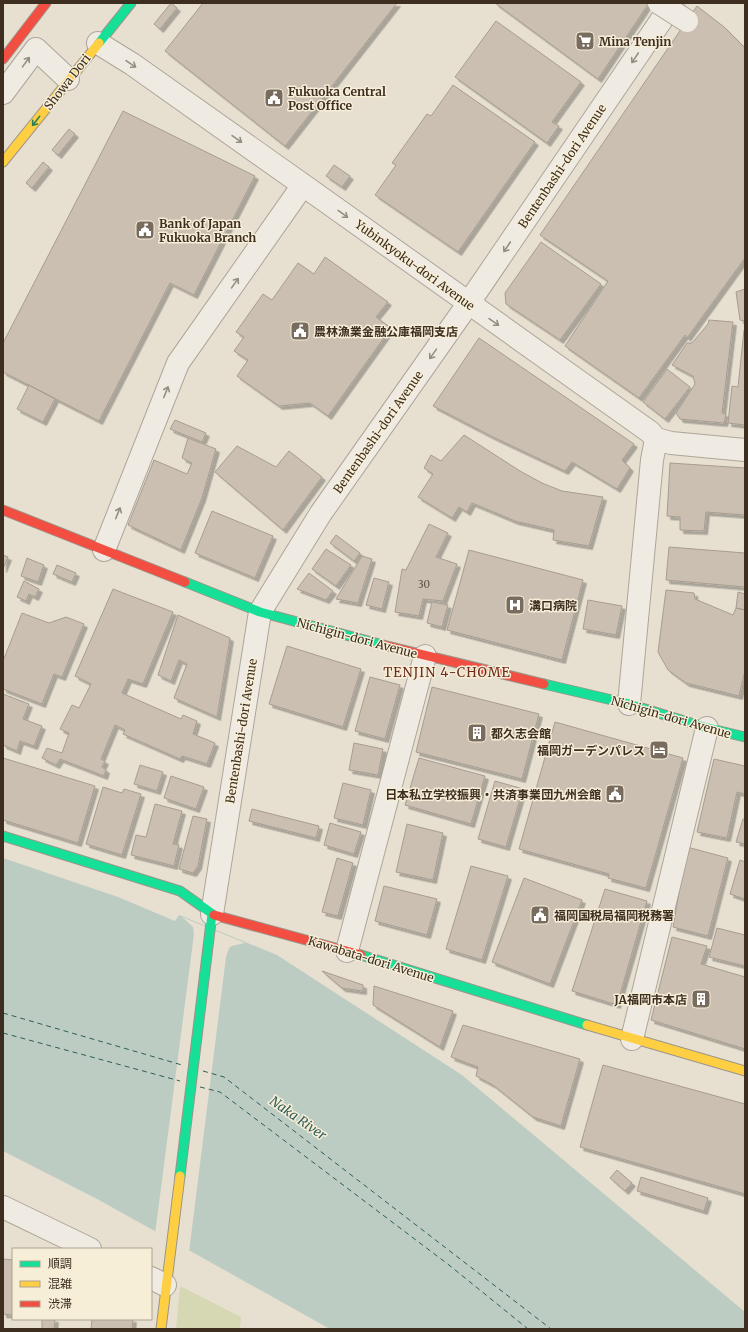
<svg xmlns="http://www.w3.org/2000/svg" width="748" height="1332" font-family="Merriweather,'Noto Sans JP',serif">
<style>
.green{fill:#d6d7b3}
.water{fill:#bcccc2}
.pier{fill:#e7e0d1}
.lines{fill:none;stroke-linecap:round;stroke-linejoin:round}
.ferry{stroke:#2f5d5a;stroke-width:1;stroke-dasharray:5 4;stroke-linecap:butt}
.building{fill:#cbbfb2;stroke:#a89c90;filter:url(#shadow)}
.street-casing{stroke:#ada599;stroke-width:24}
.fast-casing{stroke:#9c958a;stroke-width:11}
.slow-casing{stroke:#9c958a;stroke-width:11}
.jam-casing{stroke:#9c958a;stroke-width:11}
.street{stroke:#efebe3;stroke-width:22}
.fast{stroke:#16e098;stroke-width:9}
.slow{stroke:#ffcf43;stroke-width:9}
.jam{stroke:#f24e42;stroke-width:9}
.street-bridge-casing{stroke:#ada599;stroke-width:24;stroke-linecap:butt}
.street-bridge{stroke:#efebe3;stroke-width:22}
.oneway{stroke:#968c82}
.oneway2{stroke:#2b7e56}
.labels{text-anchor:middle;dominant-baseline:central;stroke-width:3;stroke-linejoin:round;paint-order:stroke}
.number-label{font-size:10px;fill:#605244}
.poi-label{font-size:12px;font-weight:bold;fill:#3d2e20;stroke:#f7eed8;text-anchor:start}
.street-label{font-size:12px;fill:#3d2e20;stroke:#f7eed8}
.neighbourhood-label{font-size:13px;letter-spacing:1px;fill:#6b2e1e;stroke:#f7eed8}
.water-label{font-size:13px;font-style:italic;fill:#2f5d5a;stroke:#f7eed8}
</style>
<defs>
<filter id="shadow"><feDropShadow dx="3.5" dy="3.5" stdDeviation="0" flood-color="#0004"/></filter>
</defs>
<rect width="100%" height="100%" fill="#e7e0d1"/>
<path class="green" d="M180,1286L241,1317L240,1329H176Z"/>
<path class="water" d="M3,858L118,897L175,921L179,915L182,916L277,955L462,1075L745,1312V1329H330L99,1200L3,1151Z"/>
<path class="pier" d="M182,917L245,943L232,946L229,948L226,957L189,1252L155,1234L194,934L193,927Z"/>
<g class="lines">
<path class="ferry" d="M3,1013L182,1065
M3,1033L180,1081
M203,1071L224,1077L551,1329
M200,1087L220,1092L449,1265L528,1329"/>
</g>
<path class="building" d="M171,3L177,8L160,29L154,24Z
M203,3H397L285,146L165,51Z
M495,3H649L598,79Z
M697,6L724,27L745,48V258L687,338L685,335L639,398L565,346L608,281L540,235Z
M496,21L581,82L552,122L559,126L547,143L455,77Z
M453,85L535,142L458,252L375,195L396,165L392,163L427,114L431,116Z
M123,111L255,176L194,295L170,283L99,421L3,372V343Z
M69,129L75,134L58,155L52,150Z
M43,162L49,167L32,188L26,183Z
M334,165L350,176L342,187L326,176Z
M541,242L601,284L560,340L506,304L505,293Z
M325,257L388,302L376,317L391,328L328,416L310,403L279,406L237,376L248,360L234,351L244,337L236,332L263,294L272,300L298,263L314,274Z
M745,289V321L740,320L736,292Z
M709,320L733,322L722,413L726,414L724,423L680,419L676,413L695,384L693,376L672,365L687,343H692L708,324Z
M744,330H745V425L728,423L732,386L738,387Z
M479,338L634,444L622,460L630,468L617,489L572,462L565,471L493,437L433,406Z
M667,369L690,387L665,419L643,402Z
M29,385L55,399L43,422L17,409Z
M175,420L206,433L202,442L170,429Z
M464,435L520,471L542,483L562,491L603,497L589,546L553,540L554,530L515,521L472,503L467,512L459,507L452,518L418,497L433,474L424,468L431,455L441,461Z
M188,438L216,449L202,498L181,550L128,525L154,460L187,474L192,463L182,458Z
M237,446L276,467L289,451L322,477L283,530L215,472Z
M670,463L745,468V515L706,512L704,531L680,530V517L667,516Z
M212,511L273,536L255,578L195,553Z
M429,524L448,533L436,557L457,564L443,601L423,599L419,616L395,612L402,569L406,570Z
M336,535L360,553L354,561L330,543Z
M669,547L745,553V587L666,580Z
M326,549L351,565L336,586L312,569Z
M469,550L583,580L562,660L447,630Z
M3,555L8,557L3,569Z
M362,556L372,559L358,603L336,599Z
M27,558L44,565L38,582L21,576Z
M57,565L76,573L72,582L53,574Z
M309,573L333,591L326,600L297,589Z
M374,578L389,582L382,609L366,605Z
M24,581L39,589L35,597L29,594L26,601L17,597Z
M113,589L173,612L143,684L128,679L122,693L181,719L183,715L197,721L193,734L215,743L207,764L182,756L180,759L123,734L125,730L115,725L101,759L105,761L102,767L106,770L104,776L60,759L56,765L42,758L47,748L62,753L69,733L60,729L72,705L79,708L91,684L75,676Z
M666,590L694,593L695,599L733,615L736,608L745,610V671L739,696L686,683L668,670L658,652Z
M738,592L745,594V610L736,608Z
M588,600L622,606L616,635L583,629Z
M432,602L448,605L442,627L427,623Z
M22,613L49,623L66,617L84,624L62,677L54,674L42,704L3,689V661Z
M178,615L230,638L217,717L174,698L187,664L179,660L171,681L158,675Z
M287,646L361,669L343,727L269,704Z
M370,677L400,685L385,739L355,731Z
M432,687L539,714L522,779L416,752Z
M3,694L29,704L23,719L42,726L34,746L20,741L17,751L3,745Z
M555,722L683,758L646,888L608,878L609,874L519,849Z
M354,743L383,749L378,775L349,770Z
M3,758L95,786L78,843L3,820Z
M419,758L485,776L471,824L405,805Z
M714,759L745,766V794L737,792L727,838L697,832Z
M140,765L163,772L157,791L134,784Z
M171,776L204,787L196,809L164,798Z
M495,781L523,789L506,847L478,839Z
M343,783L371,790L363,825L334,818Z
M103,787L122,793L124,789L141,794L122,855L86,844Z
M155,804L182,811L173,844L179,845L174,866L131,855L136,835L146,837Z
M252,809L319,826L316,838L249,821Z
M193,816L207,819L198,866L193,873L179,869Z
M743,819H745V844L736,842Z
M330,823L361,832L354,854L324,845Z
M407,824L443,833L433,880L396,872Z
M687,847L728,858L708,936L673,927Z
M337,858L353,863L338,916L322,912Z
M740,860L745,862V899L730,894Z
M471,866L508,876L482,960L446,949Z
M524,878L582,900L550,984L492,962Z
M384,886L437,899L427,935L375,921Z
M605,889L647,901L617,1005L572,991Z
M717,928L745,935V966L709,957Z
M672,937L707,946L701,964L745,977V1049L651,1020Z
M322,971L363,985V991L342,988Z
M374,986L453,1011L440,1047L373,1005Z
M463,1025L580,1059L561,1126L533,1117L493,1085L476,1076L478,1067L451,1057Z
M603,1065L745,1104V1194L580,1147Z
M617,1170L632,1183L625,1191L610,1178Z
M641,1177L708,1198L704,1211L637,1191Z
M3,1259L13,1260V1315L3,1314Z
M42,1319H55L54,1329H42Z
M92,1319H133L132,1329H91Z"/>
<g class="lines">
<defs>
<path id="street" d="M98,43L132,64L303,185L650,432L656,439L671,443L745,450
M3,93L36,49L68,79
M104,550L178,363L303,185
M629,704L652,460L656,439
M212,914L260,612L321,513L468,304L673,3
M347,951L425,656
M632,1039L707,728
M3,1207L90,1249
M151,1278L165,1285"/>
<path id="fast" d="M99,43L131,3
M185,582L260,612L383,645
M544,684L629,704L707,728L745,737
M3,836L180,891L214,915
M361,955L587,1025
M180,1176L212,914"/>
<path id="slow" d="M3,162L99,43
M587,1025L745,1071
M161,1329L180,1176"/>
<path id="jam" d="M3,59L46,3
M3,510L185,582
M383,645L544,684
M214,915L361,955"/>
</defs>
<use href="#street" class="street-casing"/>
<use href="#fast" class="fast-casing"/>
<use href="#slow" class="slow-casing"/>
<use href="#jam" class="jam-casing"/>
<use href="#street" class="street"/>
<use href="#fast" class="fast"/>
<use href="#slow" class="slow"/>
<use href="#jam" class="jam"/>
<defs>
<path id="street-bridge" d="M659,3L687,21"/>
</defs>
<use href="#street-bridge" class="street-bridge-casing"/>
<use href="#street-bridge" class="street-bridge"/>
</g>
<defs><path id="oneway-shaft" d="M-6 0H5M1.5-3L5.5 0L1.5 3" fill="none" stroke-width="1.6" stroke-linecap="round" stroke-linejoin="round"/></defs>
<g class="oneway">
<use href="#oneway-shaft" transform="translate(635 58) rotate(124)"/>
<use href="#oneway-shaft" transform="translate(26 62) rotate(-54)"/>
<use href="#oneway-shaft" transform="translate(131 64) rotate(34)"/>
<use href="#oneway-shaft" transform="translate(237 139) rotate(35)"/>
<use href="#oneway-shaft" transform="translate(343 214) rotate(36)"/>
<use href="#oneway-shaft" transform="translate(507 247) rotate(124)"/>
<use href="#oneway-shaft" transform="translate(235 283) rotate(-55)"/>
<use href="#oneway-shaft" transform="translate(494 322) rotate(35)"/>
<use href="#oneway-shaft" transform="translate(433 354) rotate(125)"/>
<use href="#oneway-shaft" transform="translate(166 392) rotate(-68)"/>
<use href="#oneway-shaft" transform="translate(118 513) rotate(-68)"/>
</g>
<use class="oneway2" href="#oneway-shaft" transform="translate(36 121) rotate(128)"/>
<defs>
<symbol id="supermarket-square" viewBox="-11 -11 22 22"><rect x="-9" y="-9" width="18" height="18" rx="4" fill="#786c5e" stroke="#f7eed8"/><path d="M-6-5.5h2.5l.6 2H6L4.5 2H-2.5L-4.4-4H-6ZM-1.5 3.2a1.3 1.3 0 1 0 .1 0ZM3 3.2a1.3 1.3 0 1 0 .1 0Z" fill="#fff"/></symbol>
<symbol id="civic-square" viewBox="-11 -11 22 22"><rect x="-9" y="-9" width="18" height="18" rx="4" fill="#786c5e" stroke="#f7eed8"/><path d="M-.6-6.5H3V-4.5H.6V-3L4-1V1h2V6H-6V1h2V-1L-.6-3ZM-1.2 2.5V6h2.4V2.5Z" fill="#fff"/></symbol>
<symbol id="hospital-square" viewBox="-11 -11 22 22"><rect x="-9" y="-9" width="18" height="18" rx="4" fill="#786c5e" stroke="#f7eed8"/><path d="M-5-5h3v3.5h4V-5h3V5h-3V1.5h-4V5h-3Z" fill="#fff"/></symbol>
<symbol id="building-square" viewBox="-11 -11 22 22"><rect x="-9" y="-9" width="18" height="18" rx="4" fill="#786c5e" stroke="#f7eed8"/><path d="M-4-6H4V6H1V3H-1V6H-4ZM-2.5-4.3h1.7v1.8h-1.7ZM.8-4.3h1.7v1.8H.8ZM-2.5-1h1.7V.8h-1.7ZM.8-1h1.7V.8H.8Z" fill="#fff"/></symbol>
<symbol id="hotel-square" viewBox="-11 -11 22 22"><rect x="-9" y="-9" width="18" height="18" rx="4" fill="#786c5e" stroke="#f7eed8"/><path d="M-6-4.5h1.5V1H6V5H4.5V3h-9V5H-6ZM-4 0a1.8 1.8 0 1 1 3.6 0ZM.5 0V-2.5h3Q6-2.5 6 0Z" fill="#fff"/></symbol>
</defs>
<g fill-rule="evenodd">
<use href="#supermarket-square" x="574" y="30" width="22" height="22"/>
<use href="#civic-square" x="263" y="87" width="22" height="22"/>
<use href="#civic-square" x="134" y="219" width="22" height="22"/>
<use href="#civic-square" x="289" y="320" width="22" height="22"/>
<use href="#hospital-square" x="504" y="594" width="22" height="22"/>
<use href="#building-square" x="466" y="722" width="22" height="22"/>
<use href="#hotel-square" x="648" y="739" width="22" height="22"/>
<use href="#civic-square" x="604" y="783" width="22" height="22"/>
<use href="#civic-square" x="529" y="904" width="22" height="22"/>
<use href="#building-square" x="690" y="988" width="22" height="22"/>
</g>
<g class="labels">
<g class="number-label">
<text x="424" y="584">30</text>
</g>
<g class="poi-label">
<text x="599" y="41">Mina Tenjin</text>
<text x="288" y="91">Fukuoka Central<tspan x="288" dy="14">Post Office</tspan></text>
<text x="159" y="223">Bank of Japan<tspan x="159" dy="14">Fukuoka Branch</tspan></text>
<text x="314" y="331">農林漁業金融公庫福岡支店</text>
<text x="529" y="605">溝口病院</text>
<text x="491" y="733">都久志会館</text>
<text x="645" y="750" text-anchor="end">福岡ガーデンパレス</text>
<text x="601" y="794" text-anchor="end">日本私立学校振興・共済事業団九州会館</text>
<text x="554" y="915">福岡国税局福岡税務署</text>
<text x="687" y="999" text-anchor="end">JA福岡市本店</text>
</g>
<g class="street-label">
<text transform="translate(67 82) rotate(-52)">Showa Dori</text>
<text transform="translate(562 166) rotate(-56)">Bentenbashi-dori Avenue</text>
<text transform="translate(415 265) rotate(36)">Yubinkyoku-dori Avenue</text>
<text transform="translate(378 432) rotate(-55)">Bentenbashi-dori Avenue</text>
<text transform="translate(357 638) rotate(15)">Nichigin-dori Avenue</text>
<text transform="translate(671 717) rotate(16)">Nichigin-dori Avenue</text>
<text transform="translate(241 731) rotate(-81)">Bentenbashi-dori Avenue</text>
<text transform="translate(371 959) rotate(17)">Kawabata-dori Avenue</text>
</g>
<g class="neighbourhood-label">
<text x="447" y="672">TENJIN 4-CHOME</text>
</g>
<g class="water-label">
<text transform="translate(298 1118) rotate(35)">Naka River</text>
</g>
</g>
<rect width="748" height="1332" fill="none" stroke="#3d2e20" stroke-width="8"/>
<rect x="12" y="1248" width="140" height="72" fill="#f7eed8" stroke="#ada18e"/>
<rect x="20" y="1261" width="20" height="6" fill="#16e098" stroke="#ada18e"/>
<text x="48" y="1268" font-size="12" fill="#3d2e20">順調</text>
<rect x="20" y="1281" width="20" height="6" fill="#ffcf43" stroke="#ada18e"/>
<text x="48" y="1288" font-size="12" fill="#3d2e20">混雑</text>
<rect x="20" y="1301" width="20" height="6" fill="#f24e42" stroke="#ada18e"/>
<text x="48" y="1308" font-size="12" fill="#3d2e20">渋滞</text>
</svg>
